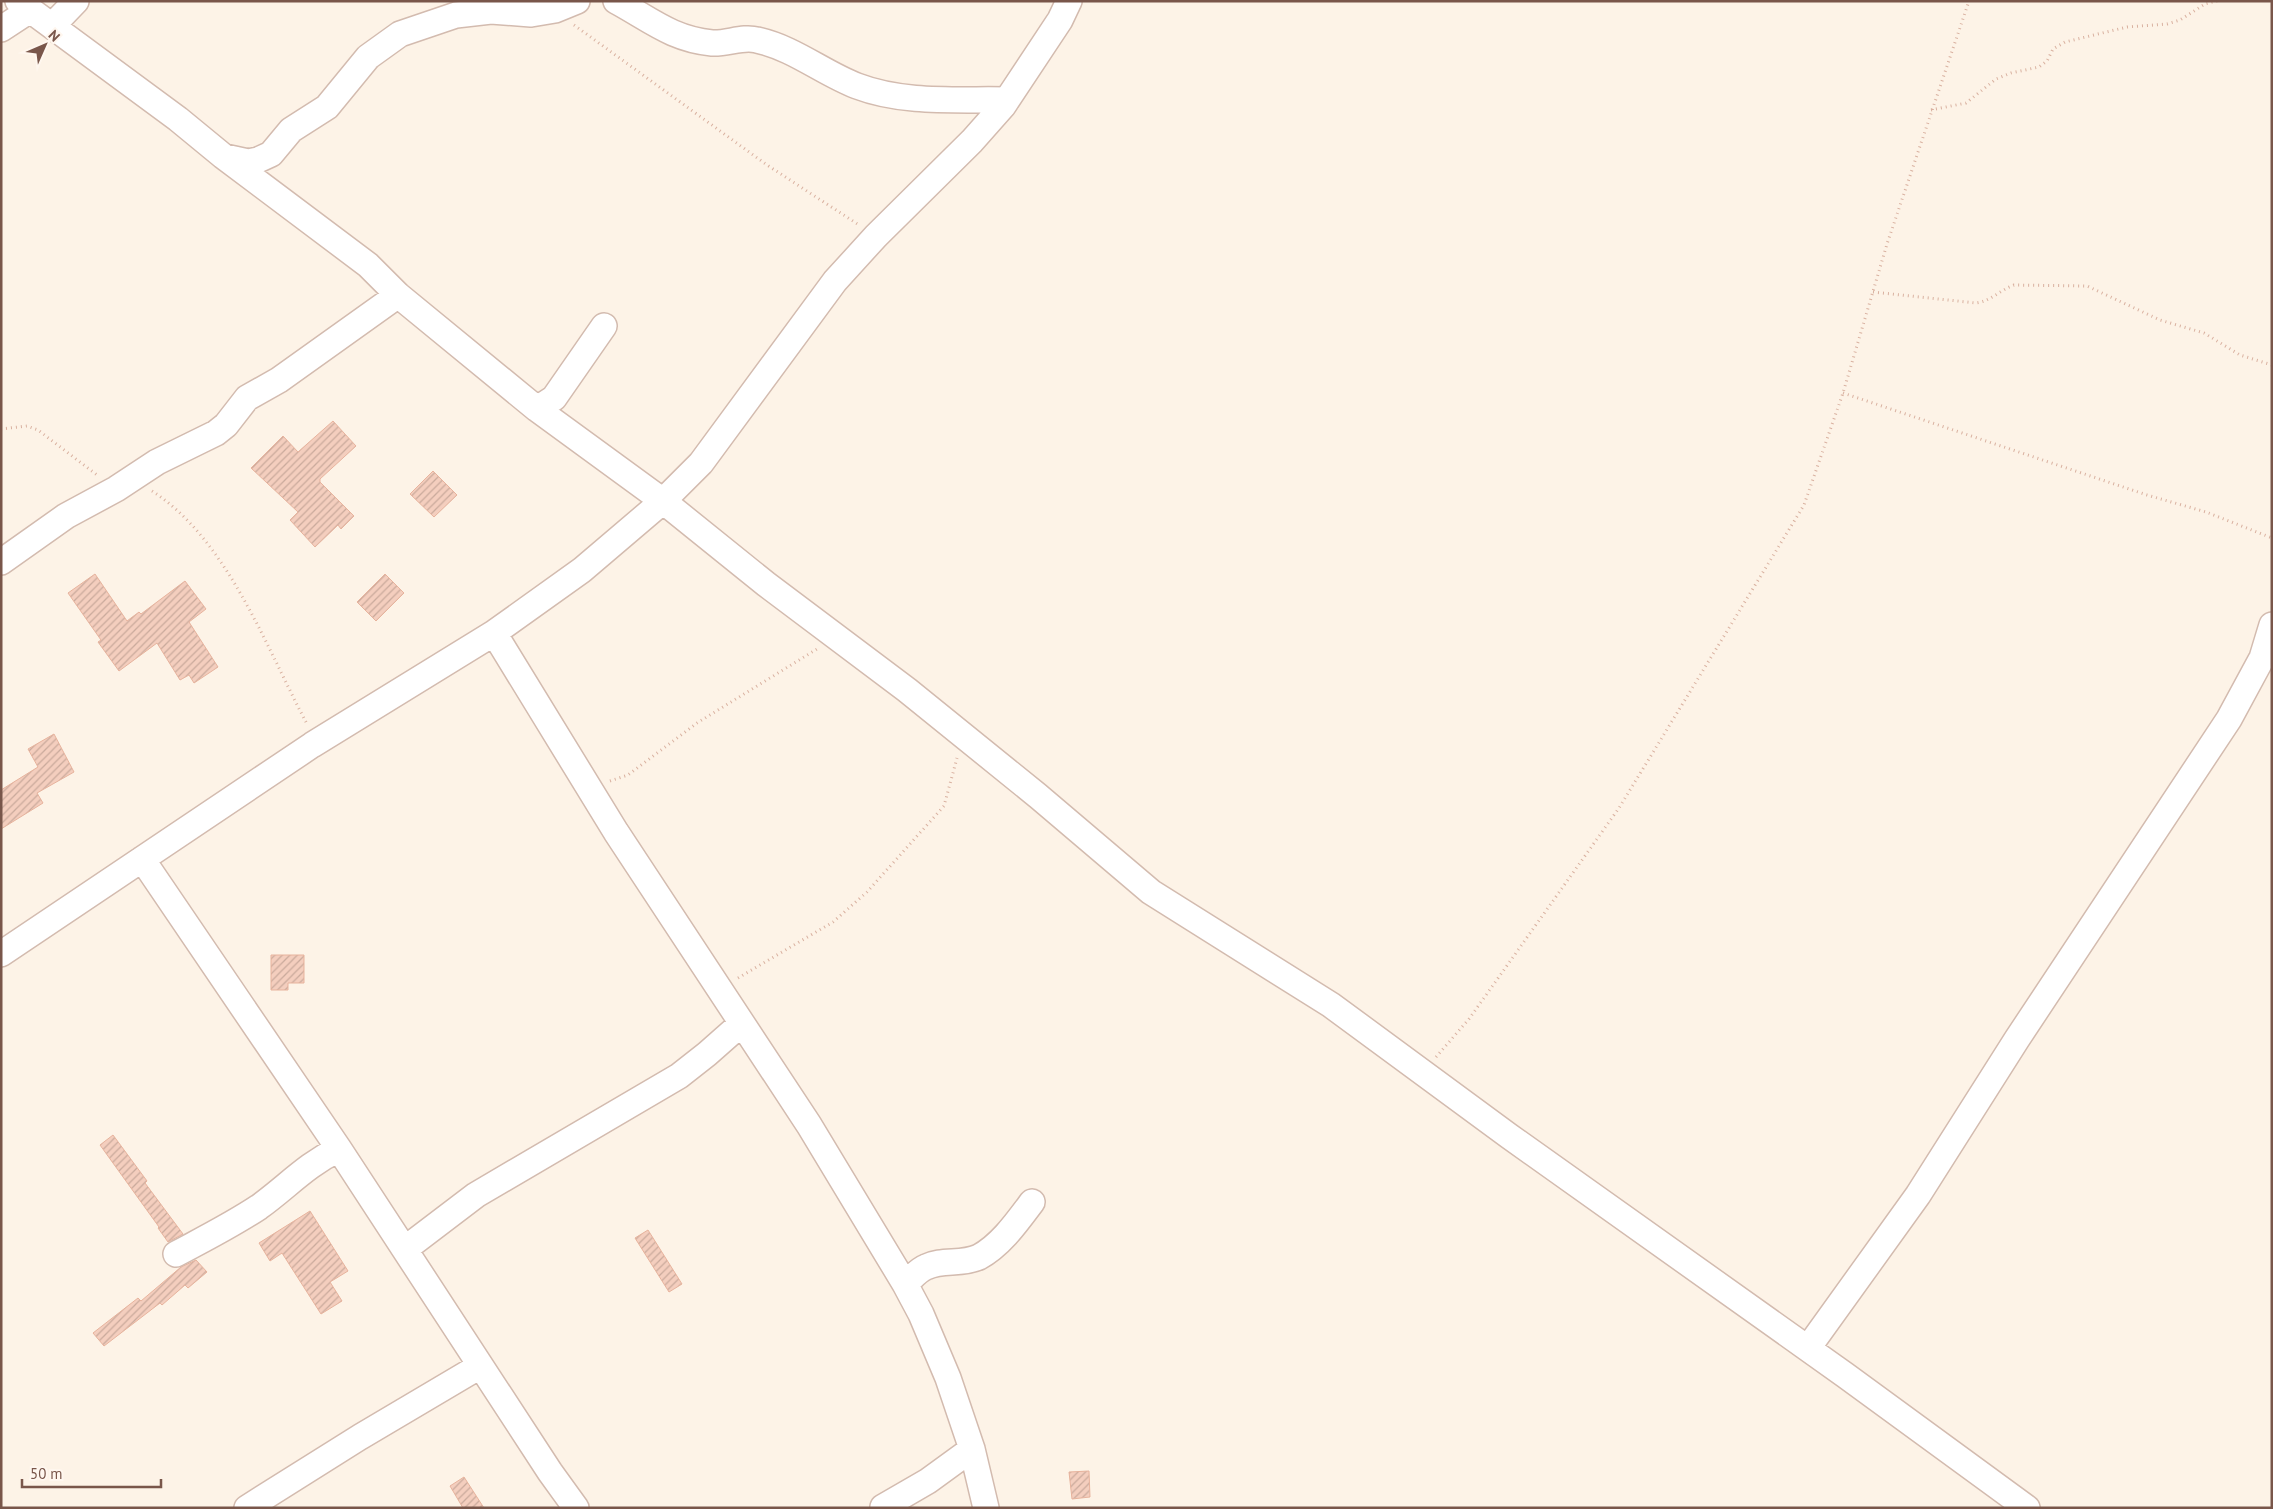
<svg xmlns="http://www.w3.org/2000/svg" width="2273" height="1509" font-family="'PT Sans',sans-serif">
<style>
.building{fill:url(#building-hatch);stroke:#e7b39d}
.lines{fill:none;stroke-linecap:round;stroke-linejoin:round}
.minor-casing{stroke:#d3bbaf;stroke-width:28}
.path{stroke:#d9b1a0;stroke-width:3;stroke-dasharray:1 4;stroke-linecap:butt}
.minor{stroke:#fff;stroke-width:25}
</style>
<defs>
<pattern id="building-hatch" width="6" height="6" patternUnits="userSpaceOnUse" patternTransform="scale(1.25)"><rect width="6" height="6" fill="#f4cebe"/><path d="M-1 1l2-2M0 6l6-6M5 7l2-2" fill="none" stroke="#caaa9c"/></pattern>
</defs>
<rect width="100%" height="100%" fill="#fdf3e7"/>
<path class="building" d="M333,421L356,446L320,479V482L354,516L341,529L338,525L315,547L290,520L298,512L251,468L283,436L298,452Z
M433,471L457,495L434,517L410,494Z
M95,574L127,621L139,612L141,614L185,581L206,609L189,622L218,667L194,683L189,675L180,680L157,643L119,671L98,642L101,640L68,593Z
M385,574L404,593L376,621L357,602Z
M54,734L74,772L37,793L43,803L1,829V790L38,767L28,749Z
M271,955H304V983H288V990H271Z
M113,1135L147,1181L145,1183L183,1234L168,1242L158,1228L159,1227L100,1145Z
M310,1211L348,1271L330,1282L342,1301L321,1314L282,1253L270,1261L259,1243Z
M648,1230L682,1284L669,1292L635,1238Z
M196,1260L207,1272L188,1288L185,1285L162,1305L160,1303L104,1346L93,1333L138,1298L141,1301L181,1267Z
M1089,1471L1090,1497L1072,1499L1069,1472Z
M464,1477L484,1508H463L450,1486Z"/>
<g class="lines">
<defs>
<path id="minor" d="M18,1L178,119L223,156L368,265L398,295L537,409L663,501L766,584L907,690L1038,796L1151,892L1331,1005L1509,1136L1845,1375L2027,1508
M616,1C651,20 672,39 712,43C727,44 743,36 757,40C794,48 823,73 857,86C904,104 958,99 1007,100
M52,26L76,1
M1,29L30,10
M225,157L248,162L258,160L271,154L291,130L327,107L368,57L400,34L456,15L491,11L531,14L555,10L577,1
M537,409L554,398L604,326
M1,562L66,516L116,489L157,462L216,433L226,425L247,398L279,380L398,295
M494,633L616,832L809,1125L905,1284L921,1314L948,1378L972,1449L986,1508
M142,859L339,1149L550,1472L576,1508
M1,954L312,745L494,633L582,570L663,501L701,463L835,281L876,236L972,141L1003,106L1060,20L1069,1
M405,1249L476,1195L679,1076L707,1054L741,1024
M176,1254C204,1239 232,1225 259,1207C288,1186 306,1165 339,1149
M905,1284C912,1278 918,1270 926,1267C942,1259 962,1265 979,1257C1001,1245 1017,1222 1032,1202
M1808,1348L1918,1195L2017,1039L2229,719L2262,658L2272,625
M883,1507L928,1481L972,1449
M247,1508L360,1437L480,1366"/>
</defs>
<use href="#minor" class="minor-casing"/>
<path class="path" d="M574,25L767,165L859,225
M1931,110L1966,103L1996,79L2011,73L2039,67L2047,61L2053,49L2065,42L2127,27L2167,24L2180,20L2205,4L2217,1
M1873,292L1976,303C1991,301 2000,290 2014,285L2087,286L2160,320L2204,333L2240,355L2272,365
M1843,393L2147,495L2206,512L2272,538
M1,429L27,426L38,430L97,475
M152,491C227,539 266,647 307,724
M610,781L628,775L697,723L817,649
M738,978L833,922L867,892L944,806L957,758
M1436,1057L1469,1019L1619,808L1804,505L1843,393L1887,244L1969,1"/>
<use href="#minor" class="minor"/>
</g>
<rect width="2273" height="1509" fill="none" stroke="#79564a" stroke-width="5"/>
<g transform="translate(45 45) rotate(45)" stroke="#fff7ef" stroke-width="4" paint-order="stroke">
<path d="M0-4L9 19L0 12L-9 19Z" fill="#79564a"/>
<text y="-8" font-size="14" font-weight="bold" text-anchor="middle" fill="#79564a">N</text>
</g>
<path d="M22 1479v8h139v-8" fill="none" stroke="#79564a" stroke-width="2.5"/>
<text x="30" y="1479" font-size="15" fill="#79564a" stroke="#fff7ef" stroke-width="4" paint-order="stroke">50 m</text>
</svg>
